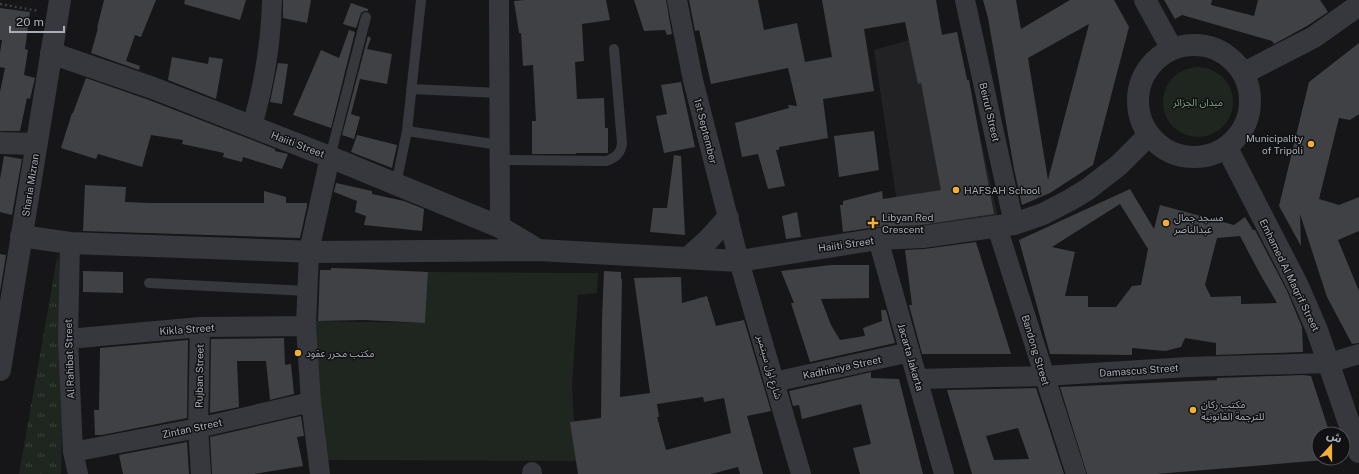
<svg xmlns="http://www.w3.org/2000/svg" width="1359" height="474" font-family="'Public Sans','Noto Sans Arabic',sans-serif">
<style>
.built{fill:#222225}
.grass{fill:url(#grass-tufts)}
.garden{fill:#1e261f}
.building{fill:#404145;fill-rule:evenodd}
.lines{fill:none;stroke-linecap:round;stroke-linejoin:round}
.path{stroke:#3d3f44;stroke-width:2.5;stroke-dasharray:2 3;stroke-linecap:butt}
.service{stroke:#37383d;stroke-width:10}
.minor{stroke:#37383d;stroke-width:20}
.tertiary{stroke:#37383d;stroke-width:22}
.poi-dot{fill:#f2b134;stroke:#111113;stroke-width:1.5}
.labels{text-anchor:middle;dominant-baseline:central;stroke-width:3;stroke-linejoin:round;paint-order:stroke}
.park-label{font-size:10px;fill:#7fa381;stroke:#111113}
.street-label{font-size:10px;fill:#a8adb8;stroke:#111113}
.poi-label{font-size:10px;fill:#a8adb8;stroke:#111113;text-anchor:start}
</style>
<defs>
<pattern id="grass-tufts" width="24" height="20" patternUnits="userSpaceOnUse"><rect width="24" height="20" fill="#1e261f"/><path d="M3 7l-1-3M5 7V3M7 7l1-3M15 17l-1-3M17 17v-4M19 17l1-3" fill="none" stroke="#3c433d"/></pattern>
</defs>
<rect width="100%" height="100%" fill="#161618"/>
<path class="built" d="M957,32L999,222L902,236L874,50L909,40Z"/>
<path class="grass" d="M58,253L64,338L61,474H19Z"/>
<path class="garden" d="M1163 102a35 35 0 1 1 70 0a35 35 0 1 1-70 0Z
M428,272L598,273L597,293L578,295L572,386L576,461L327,460L310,321L425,323Z"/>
<path class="building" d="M104,0H156L141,37L135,35L126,61L140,66L139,70L91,53L98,28H97Z
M185,0H246L240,20L184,4Z
M283,0H311L307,23L283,18Z
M525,0H606L610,20L582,24L584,61L575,62L577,99L604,98L605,128H608V153H576V154H532V121H536L533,65L523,66L521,33H519L514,1Z
M634,0H666L672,34L667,35L665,30L644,31Z
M689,0H758L764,30L797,23L805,62L832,57L822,0H936L942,35L957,32L967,80H969L994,214L921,225L877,227L843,232L840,205H843V201L882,191L883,199L941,190L921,83L918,84L905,22L864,29L874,91L823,99L828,138L779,147V150H776L785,186L768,189L758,154L742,157L735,123L789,108L788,105L797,106L788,68L711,84L699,30L695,31Z
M983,0H1016L1021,29L1070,0H1114L1129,27L1093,165L1050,193L1022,205L1014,169L988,18ZM1089,24L1048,180L1028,58Z
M1164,0H1212L1211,5L1254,16L1258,0H1320L1328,12L1307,26L1274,44L1272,41L1182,15L1175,19Z
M351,3L368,9V11H364L361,13L356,28L343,24Z
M0,8L30,12L25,49L28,50L24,75L35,78L30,99L27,98L20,131H0V92L5,68L0,67V53L2,40H0Z
M349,30L355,32L331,128L293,115L321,50L339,58Z
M368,36L371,38L367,49L392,54L387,84L360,79L351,114L360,117L354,139L342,135Z
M1359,43V114L1350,120L1339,118L1319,199L1339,205L1359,197V231L1338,240L1359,291V343L1352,344L1327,297L1300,214L1301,246L1279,206L1309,82Z
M172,57L208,64L209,57L223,59L216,99L168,80Z
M278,63L288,64L282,104L270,102Z
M86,78L149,100L275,149V151L288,154L282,169L243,157L242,162L223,157L224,153L182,144L183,140L151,135L142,167L98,154L96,159L61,148L72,113H73Z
M681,82L695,147L664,153L656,116L667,114L661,85Z
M874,131L879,170L839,177L834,136Z
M357,135L397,145L392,168L351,152Z
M674,155L681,156L685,235L650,232L653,208H667Z
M4,156L22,159L12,215L0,212V179Z
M336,183L372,191V194L404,201L424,209L422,231L364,225L366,216L355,212L357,201L334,192Z
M85,185L126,187L125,202L150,203H264V191L286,197V203H307V206L300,238L83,231Z
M1130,189L1154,229L1160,205L1234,225L1245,217L1253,230H1255L1287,291L1302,327L1303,352L1216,355V343L1185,338L1181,347L1165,351L1132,348V355L1050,354L1019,240ZM1120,204L1148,249L1141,285L1132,286L1116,307H1088V296H1065L1075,252L1052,247ZM1240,236L1260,274L1277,303L1241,304V296L1211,297L1205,285L1217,238Z
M797,212L801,237L786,239L782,216Z
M976,242L1011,354H922L909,305H912L905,250L924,249Z
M0,254L6,255L0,292Z
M831,265H869V298L821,299L831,325L840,340L865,336L863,328L882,321L881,310H886L895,343L810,362L791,303H794L781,271Z
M331,268L364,269L428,272L425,323L364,320L318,321L320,270H331Z
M83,271L123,272V293L83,292Z
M604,271L621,272V279H622L620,397L650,393L634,278L681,277L682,303L707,296L716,326L744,320L771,411L747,416L763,474H740L738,467L711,474H578L570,422L601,418L602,319ZM703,397L704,402L724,398L731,433L666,450L657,417H659L657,404Z
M284,338L285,365L291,364L294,394L270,400L266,361H237L239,407L210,413L211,339Z
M188,340L187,418L102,435H95L94,410H99L100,348Z
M871,372V378L899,379L923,474H860L853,448L871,444L861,404L802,419L799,405L793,406L789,391Z
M1303,375L1311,376L1330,434H1319V458L1338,459L1156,474H1087L1060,387L1217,380V378Z
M1036,388L1064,474H972L947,390ZM1018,428L1029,459L994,460L986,436Z
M301,416L304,436L297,437L303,466L254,474H212L210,437Z
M187,442L189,474H123L119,455Z"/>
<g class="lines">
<path class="path" d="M0,4L39,11"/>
<path class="service" d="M411,89L499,93
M407,131L499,145
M330,157L366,17
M500,160L606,161C616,158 621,153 622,143L614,49
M396,184L407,131L421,0
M149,283L307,291"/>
<path class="minor" d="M499,0L500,227
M677,0L693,80L739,261L801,474
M965,0L1014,224
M252,126C264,85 271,43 272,0
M997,227L1076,474
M878,239L944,474
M70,243L68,339L73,452L78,474
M200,327L198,428L201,474
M68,339L200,327L306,326
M917,379L1044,376L1188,367L1329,363L1359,354
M774,382L910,352
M73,452L198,428L311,402
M532,472V474
M320,474L311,402L306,326L309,251L330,157"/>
<path class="tertiary" d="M1145,0L1172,49
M1138 101a56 56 0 1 1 112 0a56 56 0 1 1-112 0Z
M51,53L153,88L330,157L500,227L538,250L739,261L878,239L922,237L1014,224L1043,214L1070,200L1088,189L1119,165L1149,135
M1244,73L1314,37L1359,5
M0,143L36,144
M1227,148L1298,286L1317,330L1359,452
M21,236L70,243L315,252L538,250
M688,258L709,239L728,218
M0,370L60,0"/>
</g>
<g class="poi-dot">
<circle cx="1311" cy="144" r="4"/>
<circle cx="956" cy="190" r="4"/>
<path d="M871 217h4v4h4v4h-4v4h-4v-4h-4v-4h4z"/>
<circle cx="1166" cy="223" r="4"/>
<circle cx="298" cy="353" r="4"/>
<circle cx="1193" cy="410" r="4"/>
</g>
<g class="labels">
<g class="park-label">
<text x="1198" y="102">ميدان الجزائر</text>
</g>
<g class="street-label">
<text transform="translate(990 112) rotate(77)">Beirut Street</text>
<text transform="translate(706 131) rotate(76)">1st September</text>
<text transform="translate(298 144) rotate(21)">Haiiti Street</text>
<text transform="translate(30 185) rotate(-81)">Sharia Mizran</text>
<text transform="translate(846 244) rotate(-8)">Haiiti Street</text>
<text transform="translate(1290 275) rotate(64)">Emhamed Al Maqrif Street</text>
<text transform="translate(187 329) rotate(-4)">Kikla Street</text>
<text transform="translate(1036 350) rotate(73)">Bandong Street</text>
<text transform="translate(911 357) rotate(74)">Jacarta Jakarta</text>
<text transform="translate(69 359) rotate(-92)">Al Rahibat Street</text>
<text transform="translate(770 367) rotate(74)">شارع اول سبتمبر</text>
<text transform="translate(842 367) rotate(-12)">Kadhimiya Street</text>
<text transform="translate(1139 370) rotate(-4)">Damascus Street</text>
<text transform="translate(199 376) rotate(-89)">Rujban Street</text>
<text transform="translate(192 428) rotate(-12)">Zintan Street</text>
</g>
<g class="poi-label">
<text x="1303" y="138" text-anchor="end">Municipality<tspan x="1303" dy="12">of Tripoli</tspan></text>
<text x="964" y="190">HAFSAH School</text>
<text x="882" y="217">Libyan Red<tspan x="882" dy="12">Crescent</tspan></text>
<text x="1174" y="217">مسجد جمال<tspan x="1174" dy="12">عبدالناصر</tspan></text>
<text x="306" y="353">مكتب محرر عقود</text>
<text x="1201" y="404">مكتب ركان<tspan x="1201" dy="12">للترجمة القانونية</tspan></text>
</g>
</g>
<g transform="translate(1331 446) rotate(21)"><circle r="19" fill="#111113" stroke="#4d4f55"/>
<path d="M0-3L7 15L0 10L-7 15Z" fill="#f2b134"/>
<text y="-6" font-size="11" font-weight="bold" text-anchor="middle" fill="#a8adb8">ش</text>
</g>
<path d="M10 26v6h54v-6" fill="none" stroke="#a8adb8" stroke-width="2"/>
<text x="16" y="26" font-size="12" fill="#a8adb8" stroke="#111113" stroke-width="3" paint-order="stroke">20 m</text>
</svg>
